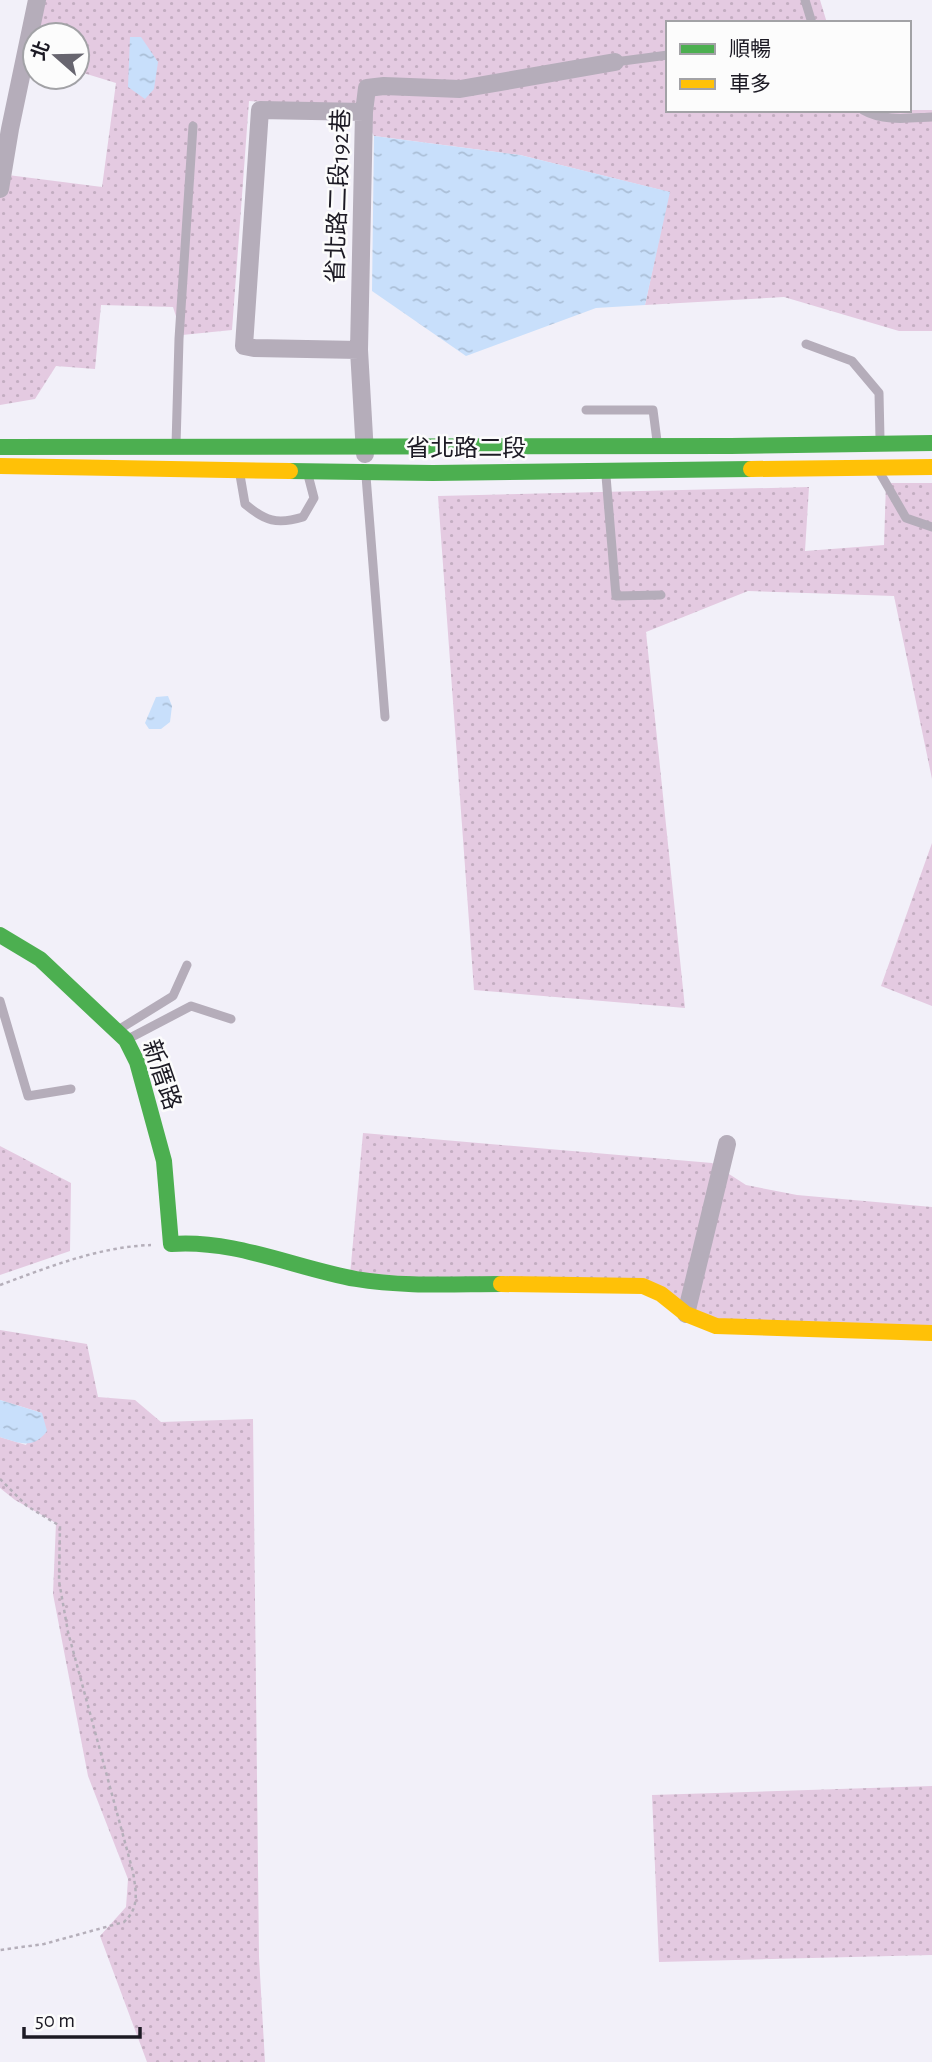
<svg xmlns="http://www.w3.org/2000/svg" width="932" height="2062" font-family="'Alegreya Sans','Noto Sans TC',sans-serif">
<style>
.grass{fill:url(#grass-dots)}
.water{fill:url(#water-ripples)}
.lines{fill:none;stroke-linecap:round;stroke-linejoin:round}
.path{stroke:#b5afba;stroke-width:2.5;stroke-dasharray:3.5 3.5;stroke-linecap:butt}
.lane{stroke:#b5adba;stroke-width:9}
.street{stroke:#b5adba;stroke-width:18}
.fast{stroke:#4caf50;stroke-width:16}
.slow{stroke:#ffc107;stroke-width:16}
.labels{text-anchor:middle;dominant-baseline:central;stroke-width:5;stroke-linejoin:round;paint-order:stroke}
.street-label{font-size:24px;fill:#1c1a24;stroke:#fcfcfc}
</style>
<defs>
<pattern id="grass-dots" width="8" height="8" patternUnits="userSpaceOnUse" patternTransform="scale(1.75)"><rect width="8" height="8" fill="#e4cae1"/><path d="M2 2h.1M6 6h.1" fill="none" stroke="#c3adc1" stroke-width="1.8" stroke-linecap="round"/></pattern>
<pattern id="water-ripples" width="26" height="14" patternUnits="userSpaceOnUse" patternTransform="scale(1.75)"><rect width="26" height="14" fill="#c8dffb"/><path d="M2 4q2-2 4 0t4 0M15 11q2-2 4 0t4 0" fill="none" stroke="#abbfd7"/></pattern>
</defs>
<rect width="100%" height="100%" fill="#f2f0f9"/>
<path class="grass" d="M42,0H820L827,23H668V110H932V331H899L784,297L645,305L669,192L520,155L374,136L358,107L249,101L232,330L182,335L173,307L101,305L95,369L56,366L35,399L0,405V174L102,187L116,83L77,71V35H36Z
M886,483H932V779L894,596L748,591L646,632L685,1008L474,990L438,496L809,487L805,551L884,545Z
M932,843V1006L881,986Z
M363,1133L712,1163L746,1185L797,1195L932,1207V1332L704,1320L652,1289L350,1275Z
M0,1146L71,1183L70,1251L0,1275Z
M0,1330L87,1344L98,1397L135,1400L161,1422L253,1419L259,1957L265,2062H147L100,1936L126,1907L128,1879L88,1776L53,1594L56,1523L15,1500L0,1488V1437L26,1445L42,1413L0,1400Z
M932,1786V1955L659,1962L652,1795Z"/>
<path class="water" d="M130,37H141L158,62L154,89L145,99L128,87Z
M374,136L520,155L670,192L645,305L596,308L466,356L372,291Z
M168,696L172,706L170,722L161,729H149L145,723L156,697Z
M0,1400L42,1413L47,1431C33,1450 19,1443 0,1437Z"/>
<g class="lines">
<path class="path" d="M0,1285C49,1267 98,1247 151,1245
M0,1479L27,1506L60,1526L59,1581L68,1632L133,1872C136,1892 140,1907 124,1922L44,1944L0,1950"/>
<path class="lane" d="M805,0L812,23
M615,62L668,55
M863,110C884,122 909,118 932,117
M806,344L852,361L879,393L880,439
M586,410H653L657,441
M176,445L179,339L193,126
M880,473L906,518L932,527
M240,475L245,504C265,521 277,525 303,517L314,498L308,475
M366,476L385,717
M606,476L616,596L661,595
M0,1001L28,1096L71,1089
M118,1030L173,996L187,965
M128,1039L191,1006L231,1019"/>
<path class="street" d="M0,189L10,129L37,0
M359,350L254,348L244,346L260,110L364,112
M365,454L359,350L364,112L367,88L384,86L460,89L615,62
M686,1314L727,1144"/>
<path class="fast" d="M0,447L731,446L932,443
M290,471L433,473L751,469
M0,935L40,959L126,1040L137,1062L164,1161L171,1244C234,1239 295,1268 356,1279C403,1287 454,1284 501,1284"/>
<path class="slow" d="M0,466L290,471
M751,469L932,467
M501,1284L643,1286L661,1294L686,1314L716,1326L932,1333"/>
</g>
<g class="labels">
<g class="street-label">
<text transform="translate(339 196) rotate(-88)">省北路二段192巷</text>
<text x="466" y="449">省北路二段</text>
<text transform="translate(161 1075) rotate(71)">新厝路</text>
</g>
</g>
<rect x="666" y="21" width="245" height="91" fill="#fcfcfc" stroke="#a2a2a6" stroke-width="2"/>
<rect x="680" y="44" width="35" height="10" fill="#4caf50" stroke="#a2a2a6" stroke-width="2"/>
<text x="729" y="56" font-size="21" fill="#1c1a24">順暢</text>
<rect x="680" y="79" width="35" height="10" fill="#ffc107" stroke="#a2a2a6" stroke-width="2"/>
<text x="729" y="91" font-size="21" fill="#1c1a24">車多</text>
<g transform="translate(56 56) rotate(290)"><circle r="33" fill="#fcfcfc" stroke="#a2a2a6" stroke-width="2"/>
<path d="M0-5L12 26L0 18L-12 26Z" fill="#67656f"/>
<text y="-10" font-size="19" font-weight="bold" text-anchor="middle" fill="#1c1a24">北</text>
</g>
<path d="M24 2027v10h116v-10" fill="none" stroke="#1c1a24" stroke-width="3.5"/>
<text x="35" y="2027" font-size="21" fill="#1c1a24" stroke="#fcfcfc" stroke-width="5" paint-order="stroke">50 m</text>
</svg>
